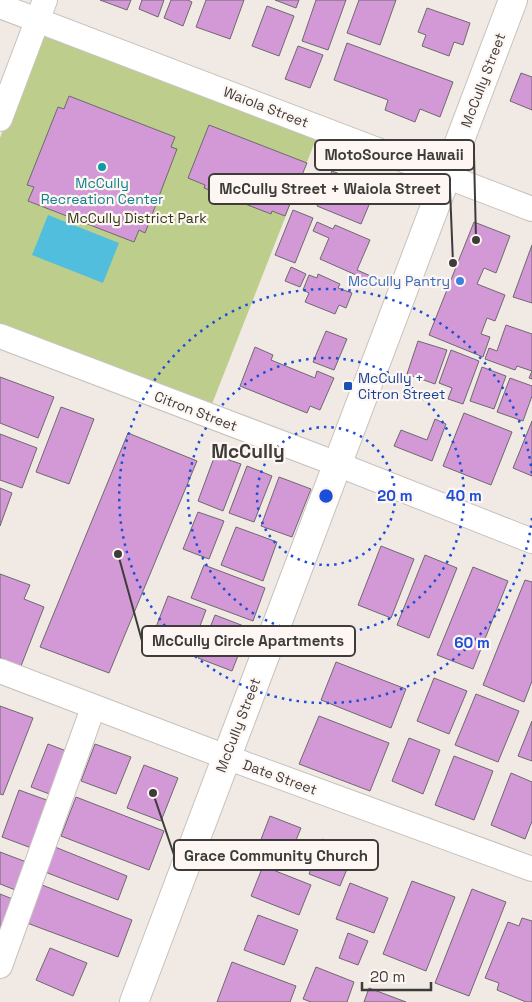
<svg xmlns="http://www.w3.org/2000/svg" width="532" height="1002" font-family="'Space Grotesk',sans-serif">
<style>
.green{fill:#bdce8c}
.water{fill:#52bedd}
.building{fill:#d399d6;stroke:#6e696e}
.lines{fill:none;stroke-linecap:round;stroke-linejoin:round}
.minor-casing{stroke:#c8c2bd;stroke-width:26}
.major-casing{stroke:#c8c2bd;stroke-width:30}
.minor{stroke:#fff;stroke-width:24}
.major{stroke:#fff;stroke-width:28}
.ring{fill:none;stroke:#1d4ed8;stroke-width:2.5;stroke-dasharray:2.5 5}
.culture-dot{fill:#0f9aa8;stroke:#fdf6f2;stroke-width:2}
.shop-dot{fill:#3f7fe0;stroke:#fdf6f2;stroke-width:2}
.transit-dot{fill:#1a4fb4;stroke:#fdf6f2;stroke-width:2}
.labels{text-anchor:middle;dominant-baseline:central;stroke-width:4.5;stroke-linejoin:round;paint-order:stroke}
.street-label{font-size:14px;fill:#3e3c3a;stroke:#fdf6f2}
.culture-label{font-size:14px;fill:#0d838f;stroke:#fdf6f2}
.park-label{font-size:14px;fill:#303815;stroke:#fdf6f2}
.shop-label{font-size:14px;fill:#366cbe;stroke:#fdf6f2;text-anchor:end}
.transit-label{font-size:14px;fill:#164399;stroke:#fdf6f2;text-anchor:start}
.district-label{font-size:19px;font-weight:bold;fill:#3e3c3a;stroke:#fdf6f2}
.centre{fill:#1d4ed8;stroke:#fdf6f2;stroke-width:2.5}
.ring-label{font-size:15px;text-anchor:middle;font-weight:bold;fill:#1d4ed8;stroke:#fdf6f2;stroke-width:4.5;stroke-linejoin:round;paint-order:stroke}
.leader{fill:none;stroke:#3e3c3a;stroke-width:2}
.callout-dot{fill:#3e3c3a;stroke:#fdf6f2;stroke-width:2}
.callout{fill:#fdf6f2;stroke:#3e3c3a;stroke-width:2}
.callout-label{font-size:15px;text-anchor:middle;font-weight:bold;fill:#3e3c3a}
</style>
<rect width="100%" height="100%" fill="#f0e9e4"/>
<path class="green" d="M39,34L316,139L212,404L0,328V138Z"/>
<path class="water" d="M48,215L119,243L103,283L32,255Z"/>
<path class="building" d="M100,0H131L127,10Z
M142,0H164L158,17L139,9Z
M171,0H188L192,2L183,26L164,18Z
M206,0H244L230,39L196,27Z
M275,0H299L296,8Z
M316,0H346L328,50L302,41Z
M359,0H396L380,45L347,33Z
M267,6L294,16L279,56L252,46Z
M427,8L470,23L463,45L454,42L449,56L422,46L426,35L418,32Z
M347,43L453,82L440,117L420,109L415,122L385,110L388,100L334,80Z
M298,46L323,55L310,88L285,79Z
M521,73L532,77V110L510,101Z
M69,96L175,137L171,147L177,149L145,233L139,230L134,242L28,201L34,187L27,185L58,107L64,109Z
M209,125L307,163L285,216L272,211L271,214L204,188L205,185L188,178Z
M332,171L376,188L361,224L317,206Z
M293,210L313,218L295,263L275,255Z
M317,222L333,229L335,225L370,240L357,270L373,277L370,284L356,277V275L320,259L329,238L313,231Z
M474,222L510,236L496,273L484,268L477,284L505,295L495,321L487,318L481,334L490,337L483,357L429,335Z
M532,245V303L513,297Z
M291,267L306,274L300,287L285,281Z
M318,274L340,284L338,288L352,293L346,308L339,305L335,314L305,302L309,293L303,290L309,275L317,278Z
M506,325L532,334V379L529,378L532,371L517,366L515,370L485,359L489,348L497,351Z
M326,331L347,339L334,370L313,362Z
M418,341L447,350L435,384L407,374Z
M255,347L273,355L271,360L315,378L317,371L334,378L320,410L310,406L307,413L240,386Z
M451,350L479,361L463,404L448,399L452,388L439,383Z
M482,367L506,376L494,409L470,401Z
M0,377L54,397L38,438L0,423Z
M510,378L532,386V396L523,421L497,412Z
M61,407L94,419L69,484L36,472Z
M464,413L512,432L491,485L443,466Z
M435,419L446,424L432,461L394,446L401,430L427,440Z
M532,421V476L513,468Z
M128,433L197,461L109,673L40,647Z
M0,434L37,448L22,488L0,480Z
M215,455L241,464L223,511L198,501Z
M247,466L272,476L254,522L229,513Z
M279,477L311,489L292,537L261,526Z
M0,488L12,493L0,526Z
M198,512L224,521L209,559L183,549Z
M236,527L277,542L263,581L221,565Z
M381,546L414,559L391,618L358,605Z
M425,555L457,568L429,638L397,625Z
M204,565L265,588L253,621L191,598Z
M473,567L508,581L473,669L437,655Z
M0,574L30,585L24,599L44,607L21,666L0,658Z
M525,580L532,582V681L524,702L483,685Z
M168,596L206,610L189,655L151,640Z
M215,615L249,628L232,671L198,658Z
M336,662L406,689L391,728L321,700Z
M434,678L467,691L449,734L417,721Z
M476,694L519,711L498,762L455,745Z
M0,706L33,718L3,795L0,794Z
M319,716L389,743L370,791L299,764Z
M532,721V761L518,756Z
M409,738L440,750L423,794L392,781Z
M48,744L69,752L52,795L31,787Z
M95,744L131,757L116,794L81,781Z
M454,756L493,771L474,820L435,805Z
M144,765L178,778L161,821L127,808Z
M511,773L532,782V821L525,839L491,825Z
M19,790L52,802L34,849L2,837Z
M76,797L164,831L149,870L61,836Z
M270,816L301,828L285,867L255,855Z
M322,839L354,852L340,886L309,874Z
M55,847L127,876L118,900L45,872Z
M0,852L29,863L18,891L0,884Z
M263,866L311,885L299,915L251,896Z
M412,881L455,897L426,971L383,954Z
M350,883L388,898L374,933L336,919Z
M42,885L132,920L118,957L27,923Z
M472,889L506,902L469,996L435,983Z
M0,894L15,900L0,939Z
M258,915L298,930L284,965L244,950Z
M522,918L532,921V1002H526L497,990L499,983L485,978L508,922L519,926Z
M348,933L368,941L358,965L339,958Z
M50,948L87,963L73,996L36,980Z
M232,962L296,986L290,1002H217Z
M316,967L354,982L347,1002H311L303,999Z
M369,988L406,1002H364Z"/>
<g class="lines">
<defs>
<path id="minor" d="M0,6L532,209
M0,119L45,0
M0,336L337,464L532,541
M0,671L226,757L532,869
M0,966L93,708"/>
<path id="major" d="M134,1002L513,0"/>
</defs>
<use href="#minor" class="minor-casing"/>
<use href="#major" class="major-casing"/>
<use href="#minor" class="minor"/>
<use href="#major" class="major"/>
</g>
<g class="ring">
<circle cx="326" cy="496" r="69"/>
<circle cx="326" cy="496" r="138"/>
<path d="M532 518A207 207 0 1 1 532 474"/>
</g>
<circle class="culture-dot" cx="102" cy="167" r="5"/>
<circle class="shop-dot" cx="460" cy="281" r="5"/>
<rect class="transit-dot" x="343" y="381" width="10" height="10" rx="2.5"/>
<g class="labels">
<g class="street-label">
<text transform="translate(483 80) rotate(-69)">McCully Street</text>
<text transform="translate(266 107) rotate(21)">Waiola Street</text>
<text transform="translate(196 411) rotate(21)">Citron Street</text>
<text transform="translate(238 725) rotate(-69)">McCully Street</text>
<text transform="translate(280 777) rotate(20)">Date Street</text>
</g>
<g class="culture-label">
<text x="102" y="183">McCully<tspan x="102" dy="16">Recreation Center</tspan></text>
</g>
<g class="park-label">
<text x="137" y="218">McCully District Park</text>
</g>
<g class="shop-label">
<text x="450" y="281">McCully Pantry</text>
</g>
<g class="transit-label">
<text x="358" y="378">McCully +<tspan x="358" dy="16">Citron Street</tspan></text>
</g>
<g class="district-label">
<text x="248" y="451">McCully</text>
</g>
</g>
<circle cx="326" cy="496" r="8" class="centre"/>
<g class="ring-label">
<text x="395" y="501">20 m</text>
<text x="464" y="501">40 m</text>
<text x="472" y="648">60 m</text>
</g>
<path class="leader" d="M476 240L474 155M453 263L450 189M118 554L142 641M153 793L174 855"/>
<g class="callout-dot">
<circle cx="476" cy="240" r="5"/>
<circle cx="453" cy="263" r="5"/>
<circle cx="118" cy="554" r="5"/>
<circle cx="153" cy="793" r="5"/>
</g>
<g class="callout">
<rect x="315" y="140" width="159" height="30" rx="5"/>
<rect x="209" y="174" width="241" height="30" rx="5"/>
<rect x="142" y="626" width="213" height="30" rx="5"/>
<rect x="174" y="840" width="204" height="30" rx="5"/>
</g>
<g class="callout-label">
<text x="394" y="160">MotoSource Hawaii</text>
<text x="330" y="194">McCully Street + Waiola Street</text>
<text x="248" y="646">McCully Circle Apartments</text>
<text x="276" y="861">Grace Community Church</text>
</g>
<path d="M362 982v8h69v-8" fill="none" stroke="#3e3c3a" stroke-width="2.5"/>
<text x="370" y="982" font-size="15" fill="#3e3c3a" stroke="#fdf6f2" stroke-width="4" paint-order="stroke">20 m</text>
</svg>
